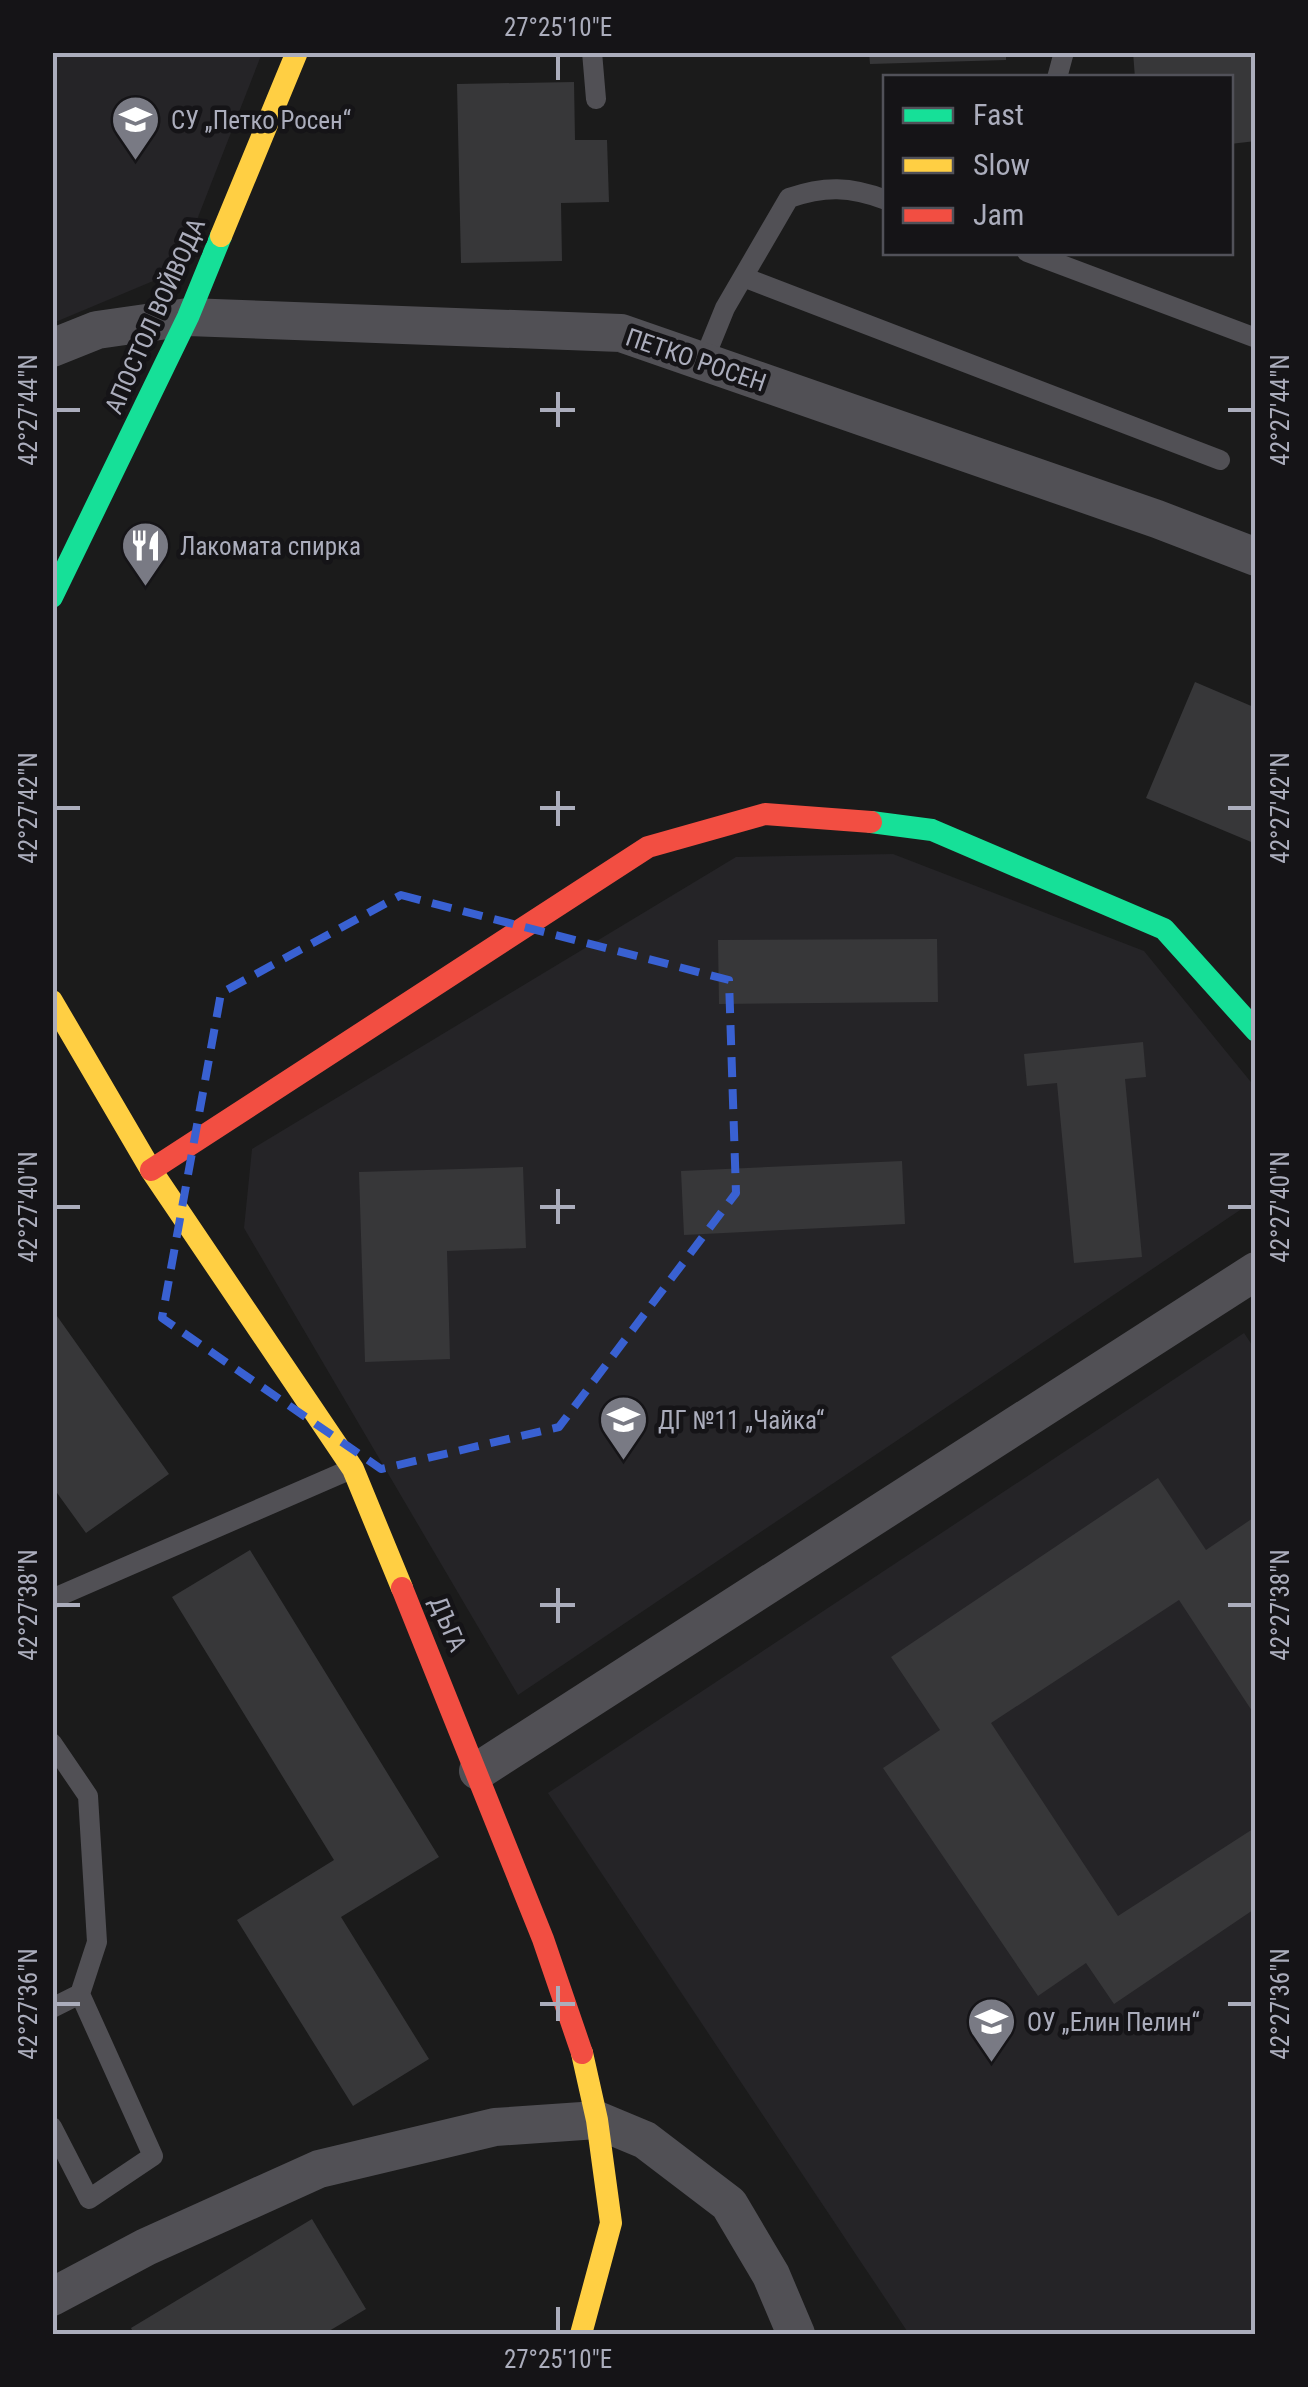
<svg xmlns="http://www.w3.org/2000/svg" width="1308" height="2387" font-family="'Roboto Condensed',sans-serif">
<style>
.built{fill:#252427}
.building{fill:#373739}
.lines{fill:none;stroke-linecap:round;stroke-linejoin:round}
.lane{stroke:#515055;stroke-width:20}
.street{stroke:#515055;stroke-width:38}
.fast{stroke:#16e098;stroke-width:22}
.slow{stroke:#ffcf43;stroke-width:22}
.jam{stroke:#f24e42;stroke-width:22}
.marked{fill:none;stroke:#3961d2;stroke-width:8;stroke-dasharray:20 12;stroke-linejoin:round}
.ticks{fill:none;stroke:#abadbc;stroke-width:4}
.labels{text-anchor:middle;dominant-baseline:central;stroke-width:9;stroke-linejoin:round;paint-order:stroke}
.poi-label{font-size:25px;fill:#abadbc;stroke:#151417;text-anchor:start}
.street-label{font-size:25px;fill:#abadbc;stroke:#151417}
.neatline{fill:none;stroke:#abadbc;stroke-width:4}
.ticks-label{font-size:25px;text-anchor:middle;fill:#abadbc}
</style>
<rect width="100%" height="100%" fill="#1b1b1b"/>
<path class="built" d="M53,53H262L177,271L53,323Z
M893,854L1144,951L1255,1087V1200L518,1695L244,1228L252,1149L736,857Z
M1244,1333L1256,1351L1255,2334H909L548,1793Z"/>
<path class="building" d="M869,52H1006V60L870,64Z
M1133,52H1256V141L1230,144V78H1135Z
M574,82L575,140H607L609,202L561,203L562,261L461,263L457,84Z
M1195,682L1256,708V844L1146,798Z
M937,939L938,1002L719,1004L718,940Z
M1143,1042L1146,1077L1125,1079L1142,1257L1074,1263L1057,1083L1027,1086L1024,1054Z
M902,1161L905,1224L684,1235L681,1171Z
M523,1167L526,1248L447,1251L450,1359L365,1362L359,1172Z
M52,1309L169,1474L86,1533L52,1486Z
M1158,1478L1206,1550L1256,1516V1717L1179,1600L991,1723L1118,1916L1256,1827V1908L1114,2004L1086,1963L1038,1996L883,1768L940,1730L891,1657Z
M250,1550L439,1857L341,1917L429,2059L353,2106L237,1920L334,1860L172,1597Z
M312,2219L366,2309L324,2334H134L131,2328Z"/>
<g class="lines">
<path class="lane" d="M592,52L596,99
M1057,78L1064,52
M1027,252L1256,338
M743,277L1220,460
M703,362L725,308L789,198C824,186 850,186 886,200
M52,1599L349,1470
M52,1743L88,1796L97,1942L80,1994L153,2156L89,2199L52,2127
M52,2008L80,1994"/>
<path class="street" d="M52,348L97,330L188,317L621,333L1157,519L1256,557
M478,1771L1256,1271
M52,2297L146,2247L319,2169L495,2127L597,2120L645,2140L729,2204L771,2275L796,2334"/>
<path class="fast" d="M52,597L188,317L221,236
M871,822L932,830L1164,929L1256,1031"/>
<path class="slow" d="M221,236L297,52
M52,1001L151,1170L353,1469L402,1588
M581,2334L611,2223L597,2120L582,2053"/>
<path class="jam" d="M151,1170L648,847L765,814L871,822
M402,1588L543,1939L582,2053"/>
</g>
<path class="marked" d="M401,895L729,980L736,1193L559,1427L381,1469L162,1318L221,993Z"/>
<path class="ticks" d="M558,55V80M558,392V427M55,410H80M540,410H575M1228,410H1253M558,791V826M55,808H80M540,808H575M1228,808H1253M558,1189V1224M55,1207H80M540,1207H575M1228,1207H1253M558,1588V1623M55,1605H80M540,1605H575M1228,1605H1253M558,1986V2021M55,2004H80M540,2004H575M1228,2004H1253M558,2307V2332"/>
<defs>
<symbol id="school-pin" viewBox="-11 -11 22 30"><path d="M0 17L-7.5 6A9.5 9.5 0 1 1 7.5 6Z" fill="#797a84" stroke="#151417"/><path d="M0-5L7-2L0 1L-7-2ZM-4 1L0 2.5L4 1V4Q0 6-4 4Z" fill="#fff"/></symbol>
<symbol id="restaurant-pin" viewBox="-11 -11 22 30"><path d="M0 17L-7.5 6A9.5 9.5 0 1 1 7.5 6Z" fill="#797a84" stroke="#151417"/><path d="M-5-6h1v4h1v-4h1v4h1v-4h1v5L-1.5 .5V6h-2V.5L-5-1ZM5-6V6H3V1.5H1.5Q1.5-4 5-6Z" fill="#fff"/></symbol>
</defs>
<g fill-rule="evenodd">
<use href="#school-pin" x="108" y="92" width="55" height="75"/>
<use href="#restaurant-pin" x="118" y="518" width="55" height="75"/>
<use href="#school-pin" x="596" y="1392" width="55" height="75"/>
<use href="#school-pin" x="964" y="1994" width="55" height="75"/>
</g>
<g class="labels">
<g class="poi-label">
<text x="171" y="120">СУ „Петко Росен“</text>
<text x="180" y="546">Лакомата спирка</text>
<text x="658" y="1420">ДГ №11 „Чайка“</text>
<text x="1027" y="2022">ОУ „Елин Пелин“</text>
</g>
<g class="street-label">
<text transform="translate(155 316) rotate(-66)">АПОСТОЛ ВОЙВОДА</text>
<text transform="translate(696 360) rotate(19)">ПЕТКО РОСЕН</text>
<text transform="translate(448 1624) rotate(67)">ДЪГА</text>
</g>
</g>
<rect width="1308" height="2387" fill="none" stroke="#151417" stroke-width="110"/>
<rect x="883" y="75" width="350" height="180" fill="#151417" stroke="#515159" stroke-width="2.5"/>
<rect x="903" y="108" width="50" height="15" fill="#16e098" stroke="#515159" stroke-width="2.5"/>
<text x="973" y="125" font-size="30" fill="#abadbc">Fast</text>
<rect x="903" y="158" width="50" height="15" fill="#ffcf43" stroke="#515159" stroke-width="2.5"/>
<text x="973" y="175" font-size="30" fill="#abadbc">Slow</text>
<rect x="903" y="208" width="50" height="15" fill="#f24e42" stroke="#515159" stroke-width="2.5"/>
<text x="973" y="225" font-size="30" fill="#abadbc">Jam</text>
<rect x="55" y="55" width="1198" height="2277" class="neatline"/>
<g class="ticks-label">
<text x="558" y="36">27°25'10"E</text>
<text transform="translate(28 410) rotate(-90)" y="9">42°27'44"N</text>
<text transform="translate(1280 410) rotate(-90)" y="9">42°27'44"N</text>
<text transform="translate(28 808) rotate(-90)" y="9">42°27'42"N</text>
<text transform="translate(1280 808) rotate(-90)" y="9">42°27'42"N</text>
<text transform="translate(28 1207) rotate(-90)" y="9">42°27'40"N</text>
<text transform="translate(1280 1207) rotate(-90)" y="9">42°27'40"N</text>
<text transform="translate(28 1605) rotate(-90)" y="9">42°27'38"N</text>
<text transform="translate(1280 1605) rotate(-90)" y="9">42°27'38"N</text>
<text transform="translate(28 2004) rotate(-90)" y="9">42°27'36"N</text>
<text transform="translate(1280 2004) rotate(-90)" y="9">42°27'36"N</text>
<text x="558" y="2368">27°25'10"E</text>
</g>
</svg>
